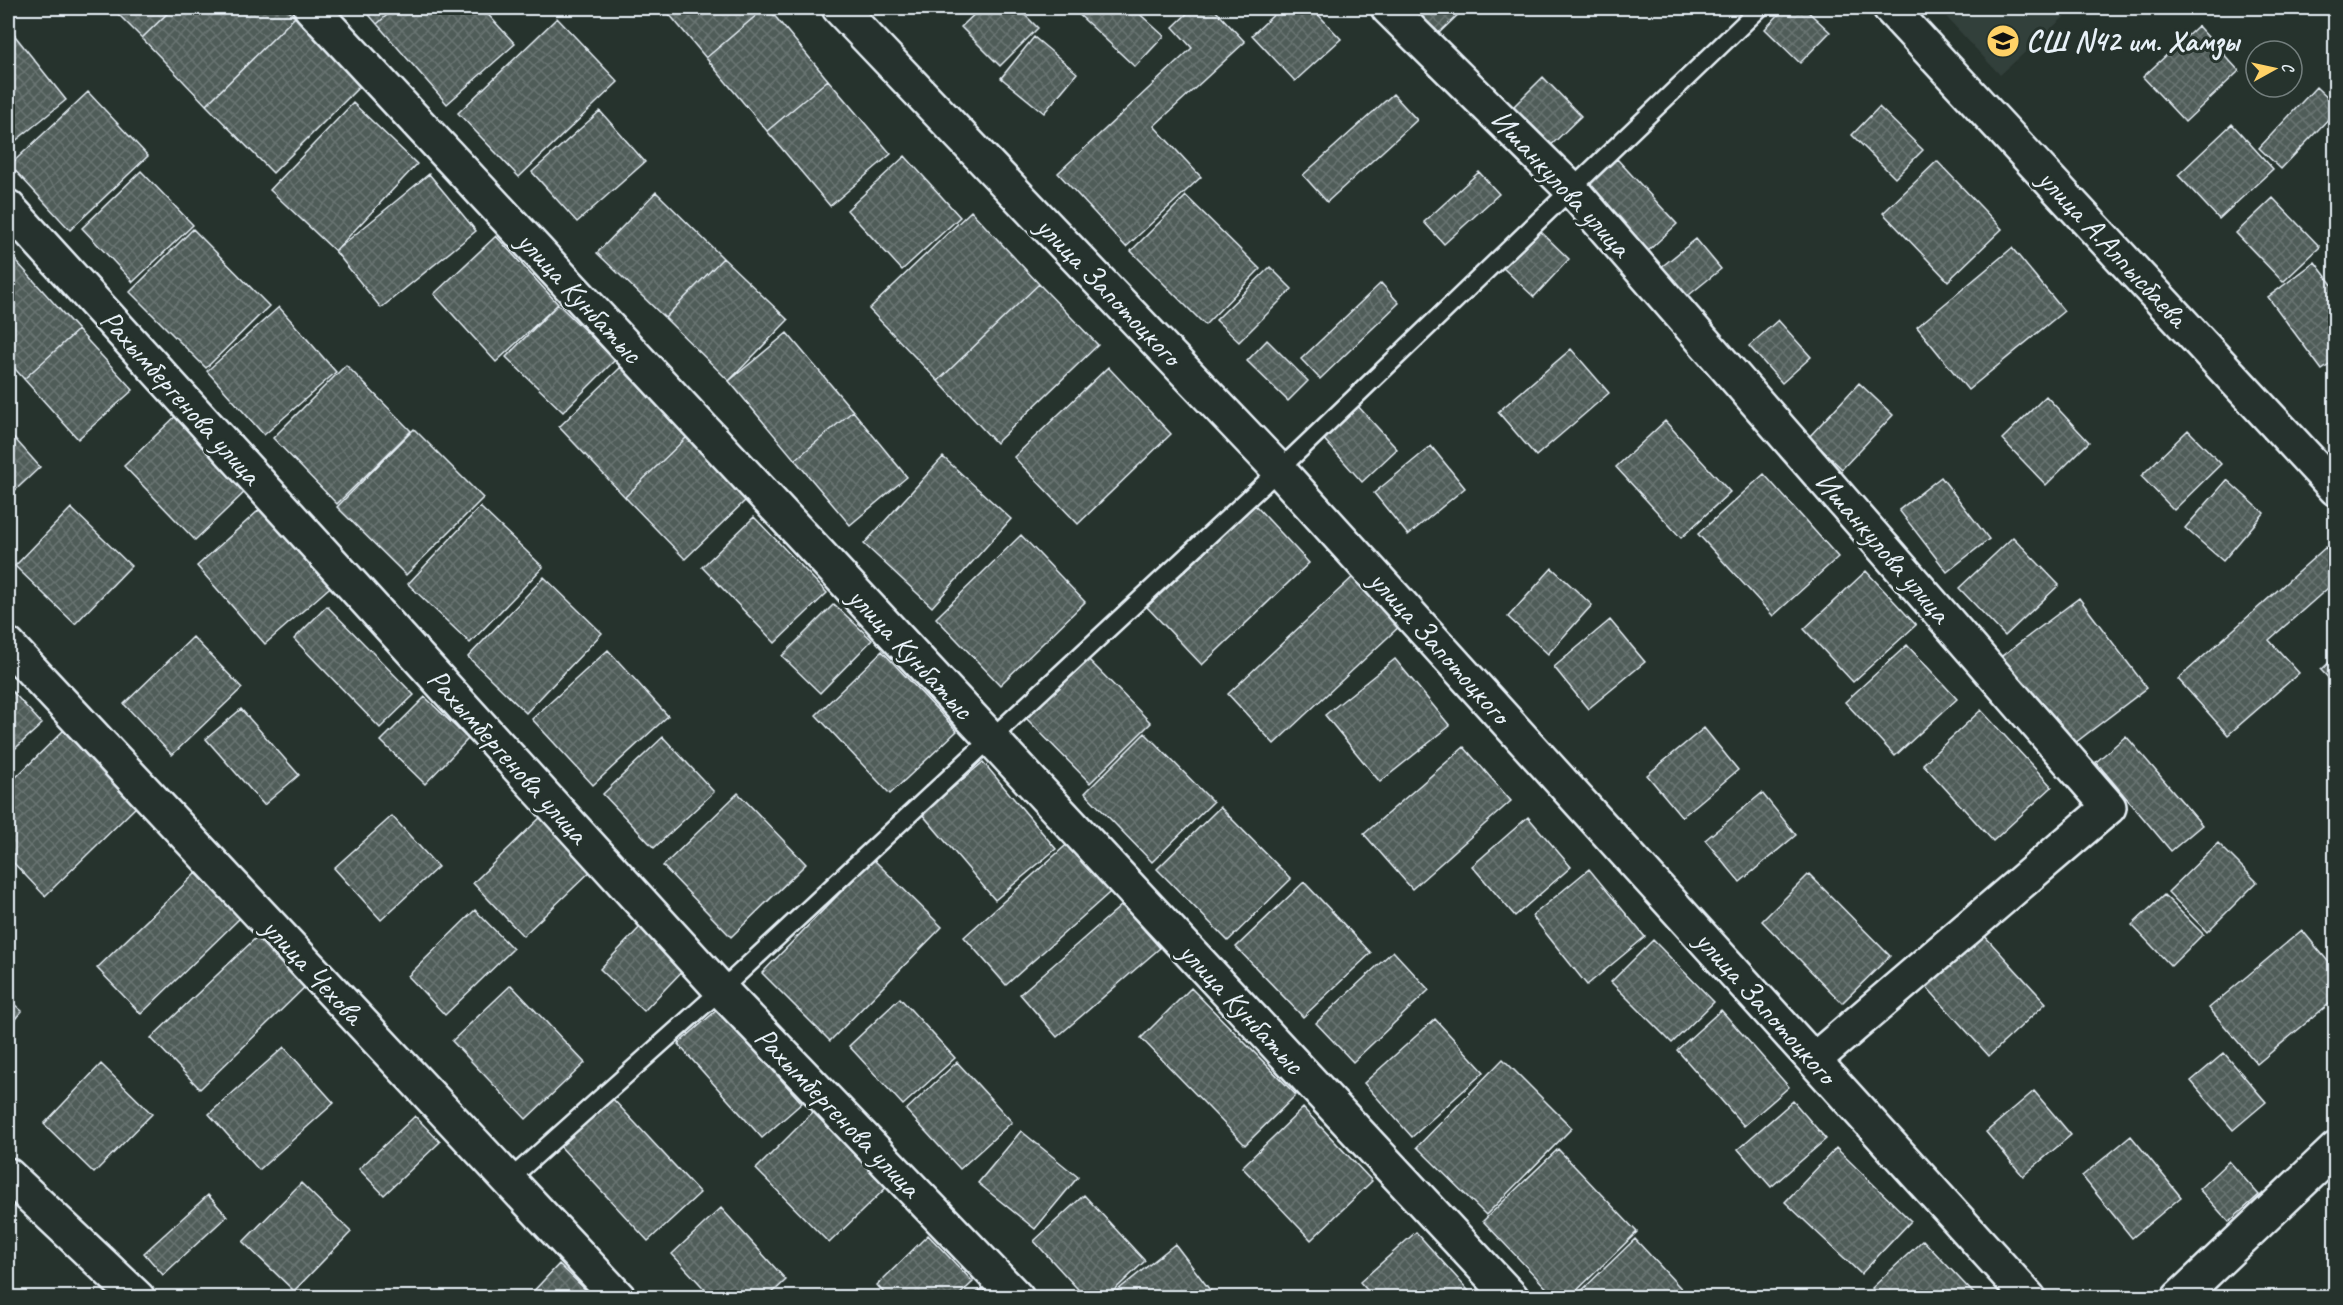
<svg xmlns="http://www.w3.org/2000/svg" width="2343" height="1305" font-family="Caveat,sans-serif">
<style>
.built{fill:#333f3a}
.building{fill:url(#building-cross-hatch);stroke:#e8f1f8;stroke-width:1.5}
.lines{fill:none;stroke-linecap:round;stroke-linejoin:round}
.lane-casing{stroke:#e8f1f8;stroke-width:21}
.street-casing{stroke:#e8f1f8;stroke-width:38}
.secondary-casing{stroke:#e8f1f8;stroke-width:38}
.lane{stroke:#26332d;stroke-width:16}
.street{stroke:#26332d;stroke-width:33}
.secondary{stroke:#26332d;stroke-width:33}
.labels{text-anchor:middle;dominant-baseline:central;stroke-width:6;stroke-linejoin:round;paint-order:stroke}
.poi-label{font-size:30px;font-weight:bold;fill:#e8f1f8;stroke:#26332d;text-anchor:start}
.street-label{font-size:30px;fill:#e8f1f8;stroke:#26332d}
</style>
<defs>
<pattern id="building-cross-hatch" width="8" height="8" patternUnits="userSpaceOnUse" patternTransform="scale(1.5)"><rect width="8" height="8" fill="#505c59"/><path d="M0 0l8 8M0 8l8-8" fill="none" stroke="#697472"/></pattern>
</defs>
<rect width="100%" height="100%" fill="#26332d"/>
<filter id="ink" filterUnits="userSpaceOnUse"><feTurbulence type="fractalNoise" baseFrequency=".0167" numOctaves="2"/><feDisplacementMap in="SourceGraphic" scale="12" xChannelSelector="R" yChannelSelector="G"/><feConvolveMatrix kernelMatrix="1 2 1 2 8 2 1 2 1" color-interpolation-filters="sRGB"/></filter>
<g filter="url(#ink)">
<path class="built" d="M1938,8H2074L2000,75Z"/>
<path class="building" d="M112,8H173L142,38Z
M173,8H286L295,17L206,105L142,38Z
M363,8H395L377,24Z
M395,8H482L515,44L447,104L377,24Z
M664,8H765L706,58Z
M765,8H768L828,80L767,131L706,58Z
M981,8H1018L1038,28L1000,66L961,27Z
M1072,8H1133L1164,36L1135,67Z
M1193,8H1213L1245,42L1154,126L1201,177L1126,247L1058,173L1192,48L1173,27Z
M1281,8H1312L1341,39L1295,81L1252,35Z
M1413,8H1465L1439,33Z
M1785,8H1804L1830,32L1800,63L1765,29Z
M295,17L361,85L273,173L206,105Z
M557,18L618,82L519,177L458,113Z
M2198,26L2239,71L2185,122L2143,77Z
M8,27L66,100L8,147Z
M1034,37L1077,73L1044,113L1001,78Z
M1543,77L1581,116L1542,154L1504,116Z
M828,80L891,154L830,206L767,131Z
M2316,87L2336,106V111L2281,169L2259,148Z
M88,92L148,156L70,230L10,165Z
M1393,94L1417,120L1327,202L1303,175Z
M353,103L417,164L335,251L270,190Z
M1879,107L1923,150L1895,178L1852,135Z
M600,111L645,162L577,222L532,172Z
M2232,124L2273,169L2219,219L2178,175Z
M905,156L960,217L902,270L847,210Z
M1617,159L1677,224L1647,252L1586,187Z
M1937,161L2002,229L1948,281L1883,213Z
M141,171L193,225L133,282L82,228Z
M1479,172L1499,194L1444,244L1424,222Z
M429,174L476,231L381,308L335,251Z
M656,192L723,258L665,318L597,253Z
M1186,196L1260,269L1205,325L1131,251Z
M2273,198L2320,247L2283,282L2236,233Z
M971,211L1039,284L938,381L869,309Z
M193,229L269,306L206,368L130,292Z
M1538,229L1569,259L1534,297L1502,267Z
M496,236L558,304L496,362L434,294Z
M1696,239L1721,269L1684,299L1660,268Z
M2012,248L2064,311L1968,390L1917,327Z
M8,252L78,330L24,379L8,361Z
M723,258L788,320L729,381L665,318Z
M2315,262L2336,290V360L2322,370L2268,297Z
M1270,267L1292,289L1239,342L1216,320Z
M1381,283L1399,303L1320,379L1301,359Z
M1039,284L1098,345L996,443L938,381Z
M558,304L615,360L563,412L506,357Z
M279,307L336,372L264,435L207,371Z
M1778,320L1811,357L1782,383L1749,346Z
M78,330L133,390L78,439L24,379Z
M787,333L853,411L795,460L729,381Z
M1267,340L1308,381L1288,401L1247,361Z
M1571,349L1609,393L1536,456L1498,412Z
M346,365L411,431L337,504L273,438Z
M621,367L687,437L625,497L559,427Z
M1108,367L1171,434L1078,524L1014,457Z
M1859,383L1893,415L1842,469L1809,437Z
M2046,396L2089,442L2046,485L2002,439Z
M1356,404L1397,449L1362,482L1321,436Z
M853,411L907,477L850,525L795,460Z
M179,413L250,487L195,540L124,466Z
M1665,421L1730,492L1681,538L1616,467Z
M414,429L483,498L406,575L337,507Z
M2188,430L2221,464L2174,510L2141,476Z
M8,431L40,467L8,497Z
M687,437L747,499L685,559L625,497Z
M1431,446L1465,488L1408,535L1374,493Z
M943,457L1011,519L932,607L864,544Z
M1764,474L1838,557L1773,616L1698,534Z
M1941,477L1989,539L1947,572L1899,510Z
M2227,480L2264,513L2223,561L2185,528Z
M267,503L336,582L265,644L197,566Z
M1255,505L1309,563L1202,665L1147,607Z
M480,507L543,567L470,643L408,584Z
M71,508L131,566L75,624L15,566Z
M754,517L827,593L775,643L702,567Z
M1021,535L1085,602L1000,685L936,618Z
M2013,537L2059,585L2005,636L1959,588Z
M2326,547L2336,559V581L2269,640L2299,673L2228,735L2178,679Z
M1552,568L1592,605L1548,654L1508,617Z
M1866,571L1916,625L1853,682L1804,629Z
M1356,574L1402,624L1274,744L1228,694Z
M544,577L602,633L526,713L468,657Z
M2079,598L2147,688L2067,749L1998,659Z
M834,604L872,640L820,693L782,656Z
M327,606L414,695L380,728L294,639Z
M1610,620L1645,662L1588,709L1554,667Z
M193,637L242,688L172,755L124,704Z
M1907,645L1957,699L1895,756L1845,702Z
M608,650L668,716L593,785L532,719Z
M882,651L957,731L890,794L816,715Z
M2336,656V686L2321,670Z
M1086,657L1151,723L1090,783L1025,717Z
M1395,659L1450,726L1380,782L1325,715Z
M12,691L42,724L8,755V695Z
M425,697L468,739L425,784L381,741Z
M241,709L299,775L264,805L206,739Z
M1981,710L2052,787L1993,841L1923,764Z
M67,727L140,803L45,896L8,857V785Z
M1704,728L1738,770L1682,817L1647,775Z
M1145,733L1213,802L1152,862L1085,793Z
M2126,736L2202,825L2171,851L2096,762Z
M663,737L714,792L654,848L603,794Z
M1464,747L1511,801L1412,889L1364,834Z
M983,762L1056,849L995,900L922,814Z
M738,793L806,864L731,937L663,866Z
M1762,793L1796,835L1740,882L1705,840Z
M1220,807L1291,879L1228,941L1157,869Z
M543,815L594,868L523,936L473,883Z
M392,816L438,867L381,920L334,868Z
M1528,817L1571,867L1515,916L1472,866Z
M1074,838L1117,886L1006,985L964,937Z
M2218,843L2257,882L2207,932L2168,892Z
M873,859L942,927L830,1041L762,973Z
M1589,869L1645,937L1587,985L1532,916Z
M196,873L240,918L141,1014L97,968Z
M1809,874L1890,956L1842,1003L1762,921Z
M1304,882L1371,953L1303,1017L1236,947Z
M2164,895L2203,934L2171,966L2132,925Z
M1122,905L1160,948L1057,1037L1020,994Z
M475,910L513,949L445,1015L408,976Z
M644,923L688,965L644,1011L600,969Z
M2302,930L2336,971V998L2257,1064L2209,1008Z
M262,932L310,982L200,1089L151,1038Z
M1981,932L2046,1003L1989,1056L1924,984Z
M1653,940L1714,1002L1672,1043L1611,982Z
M1393,951L1429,990L1353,1062L1316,1023Z
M511,985L585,1063L526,1119L452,1041Z
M1191,988L1296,1095L1245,1145L1141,1038Z
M900,998L955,1058L903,1105L849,1046Z
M8,999L22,1011L8,1027Z
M718,1009L802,1103L762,1138L678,1044Z
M1721,1010L1789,1087L1744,1126L1677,1050Z
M1435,1019L1484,1072L1412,1137L1364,1083Z
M284,1047L334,1103L259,1170L209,1114Z
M2224,1053L2266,1102L2233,1130L2191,1081Z
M1503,1059L1572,1128L1486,1215L1417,1147Z
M957,1062L1012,1122L960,1169L906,1110Z
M101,1064L152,1114L94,1173L44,1124Z
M2034,1091L2071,1135L2023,1176L1986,1132Z
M612,1098L700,1193L648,1241L560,1146Z
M1793,1101L1826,1139L1771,1187L1738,1149Z
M817,1108L891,1183L829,1243L756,1169Z
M1303,1108L1372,1181L1311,1240L1242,1167Z
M415,1116L440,1142L384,1195L359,1169Z
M1021,1131L1078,1177L1035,1229L978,1183Z
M2131,1136L2181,1197L2132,1238L2082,1176Z
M1836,1148L1911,1221L1861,1274L1785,1202Z
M1558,1149L1637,1232L1569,1298H1556L1483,1221Z
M2229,1161L2259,1195L2229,1222L2199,1189Z
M301,1183L351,1232L294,1291L243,1242Z
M208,1195L227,1216L163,1275L144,1253Z
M1084,1195L1145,1261L1106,1298H1086L1034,1241Z
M721,1208L786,1280L767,1298H713L672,1254Z
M1416,1232L1475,1298H1374L1360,1282Z
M928,1235L973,1282L956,1298H888L877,1285Z
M1635,1239L1690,1298H1574Z
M1923,1240L1978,1298H1881L1872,1288Z
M1175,1244L1216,1298H1108Z
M8,1263L15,1270L8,1277Z
M559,1264L594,1298H527Z
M982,1288L991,1298H971Z"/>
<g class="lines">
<defs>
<path id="lane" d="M509,1180L721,990L1279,470L1760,8"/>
<path id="street" d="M311,8L1512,1298
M839,8L1279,470L2029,1298
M1388,8L1571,189L2109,807L1814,1060
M8,207L721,990L1017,1298
M8,645L619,1298
M8,1175L138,1298
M2179,1298L2336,1149"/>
<path id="secondary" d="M1890,8L2336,489"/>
</defs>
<use href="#lane" class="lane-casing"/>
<use href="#street" class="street-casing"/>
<use href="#secondary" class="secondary-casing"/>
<use href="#lane" class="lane"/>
<use href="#street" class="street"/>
<use href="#secondary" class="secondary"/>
</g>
</g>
<defs>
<symbol id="school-disc" viewBox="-11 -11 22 22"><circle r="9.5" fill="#ffd166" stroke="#26332d"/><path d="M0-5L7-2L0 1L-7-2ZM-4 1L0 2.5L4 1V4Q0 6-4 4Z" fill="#111"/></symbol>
</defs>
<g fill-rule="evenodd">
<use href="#school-disc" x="1984" y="22" width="38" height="38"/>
</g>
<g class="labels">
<g class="poi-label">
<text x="2026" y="41">СШ N42 им. Хамзы</text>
</g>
<g class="street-label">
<text transform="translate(1561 183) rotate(47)">Ишанкулова улица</text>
<text transform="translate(2113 248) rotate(47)">улица А.Алпысбаева</text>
<text transform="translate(1109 291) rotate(46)">улица Запотоцкого</text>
<text transform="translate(580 297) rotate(47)">улица Кунбатыс</text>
<text transform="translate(181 397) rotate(48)">Рахымбергенова улица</text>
<text transform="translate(1883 547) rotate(49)">Ишанкулова улица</text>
<text transform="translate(1440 647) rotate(48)">улица Запотоцкого</text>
<text transform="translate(911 653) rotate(47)">улица Кунбатыс</text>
<text transform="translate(508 756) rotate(48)">Рахымбергенова улица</text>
<text transform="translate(313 971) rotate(47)">улица Чехова</text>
<text transform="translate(1766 1007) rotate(48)">улица Запотоцкого</text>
<text transform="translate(1242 1008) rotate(47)">улица Кунбатыс</text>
<text transform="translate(838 1112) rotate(46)">Рахымбергенова улица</text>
</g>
</g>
<rect width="2343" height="1305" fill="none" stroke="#26332d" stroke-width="30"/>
<rect x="15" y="15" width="2313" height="1275" fill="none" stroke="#e8f1f8" stroke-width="2" filter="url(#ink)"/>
<g transform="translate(2274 69) rotate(82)"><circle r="28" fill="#26332d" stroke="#747f7e" stroke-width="1.5"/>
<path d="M0-4.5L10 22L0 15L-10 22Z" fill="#ffd166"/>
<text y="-9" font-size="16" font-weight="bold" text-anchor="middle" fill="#e8f1f8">С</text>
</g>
</svg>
